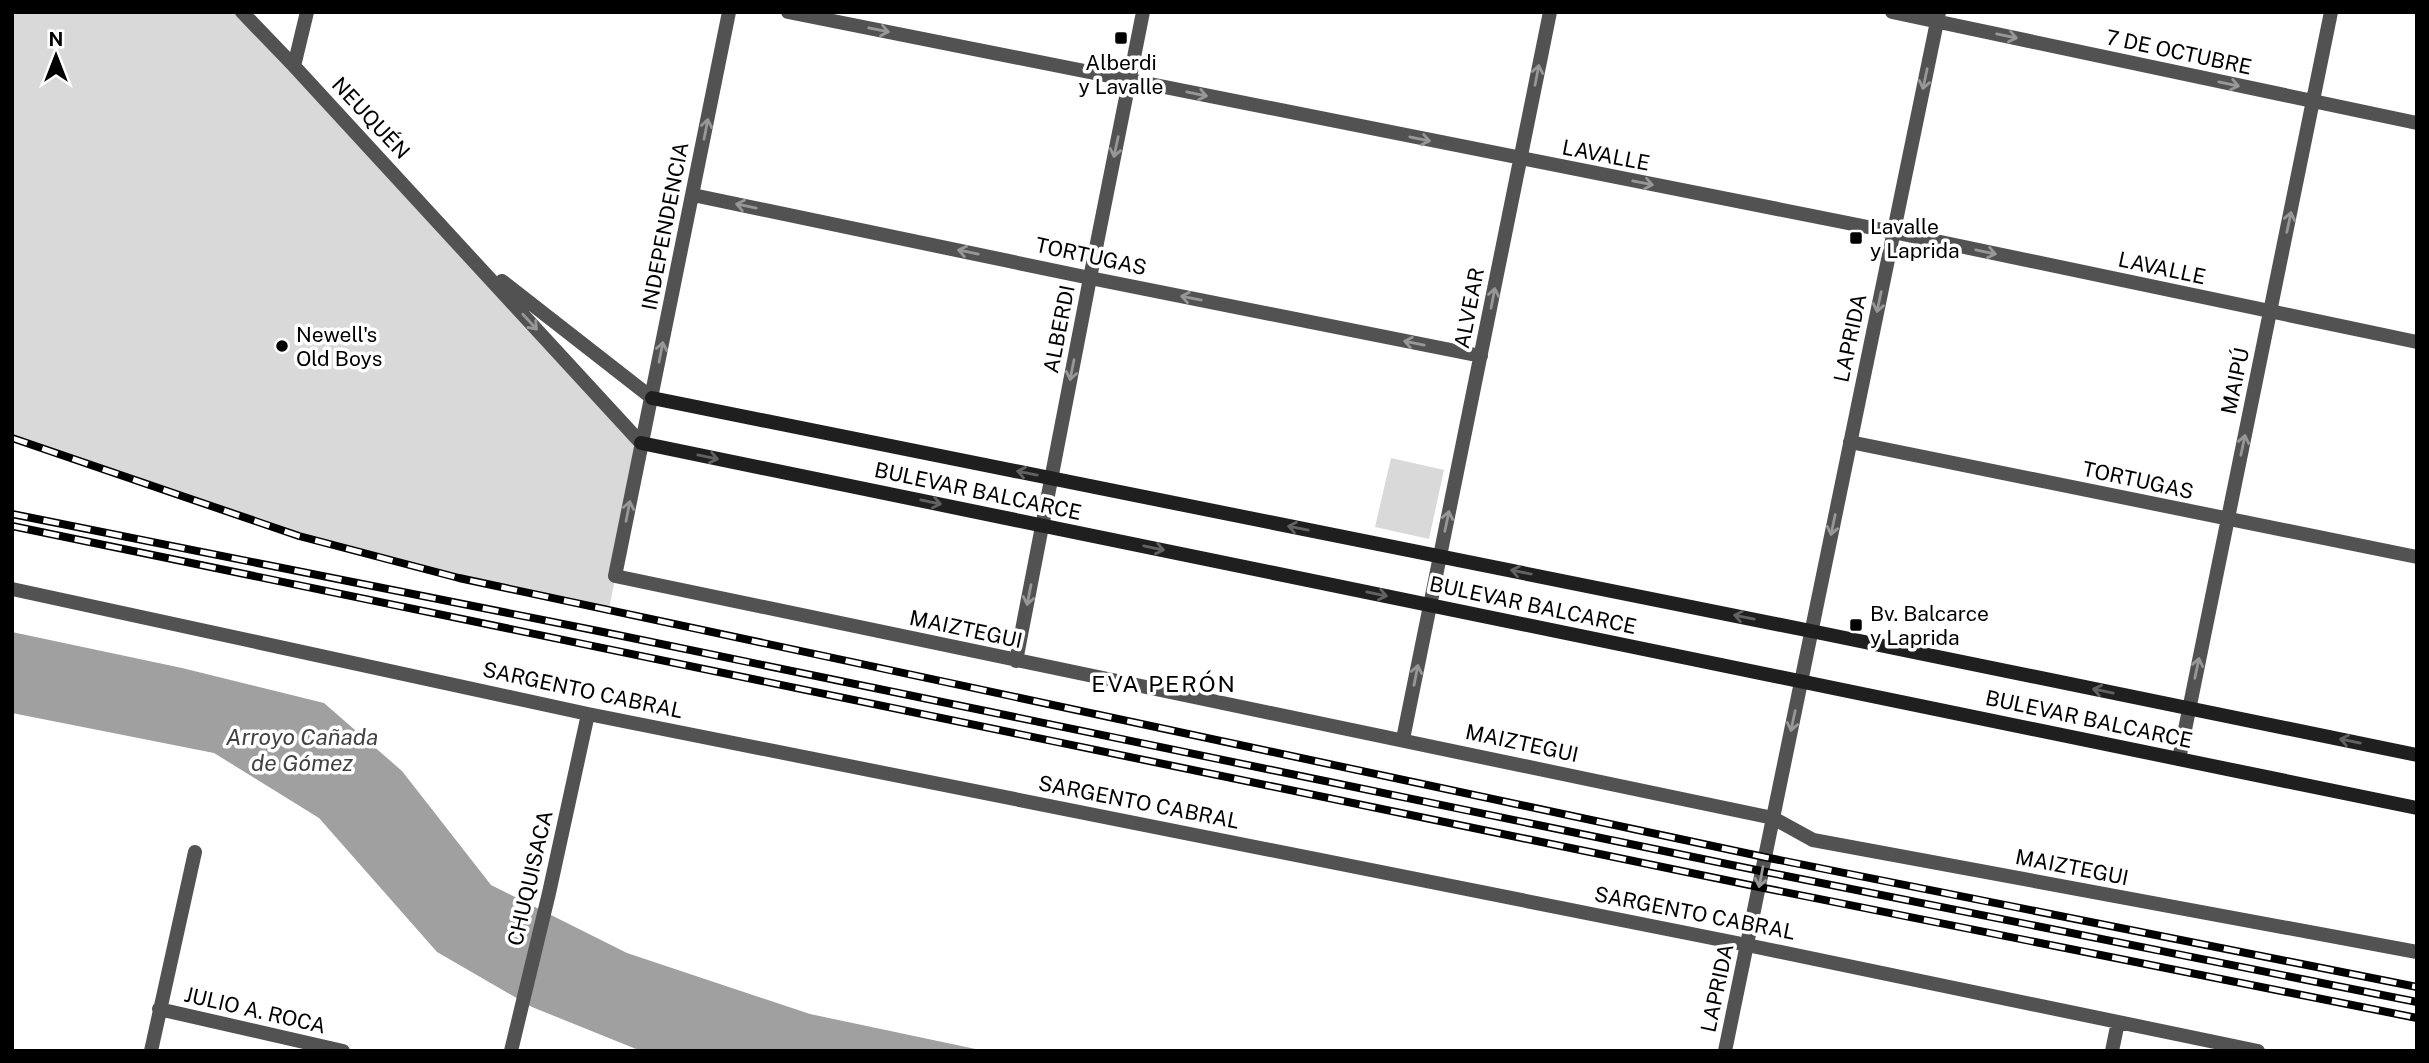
<svg xmlns="http://www.w3.org/2000/svg" width="2429" height="1063" font-family="'Public Sans',sans-serif">
<style>
.green{fill:#d9d9d9}
.water{fill:#a0a0a0}
.lines{fill:none;stroke-linecap:round;stroke-linejoin:round}
.street{stroke:#525252;stroke-width:14}
.secondary{stroke:#1f1f1f;stroke-width:14}
.rail-casing{stroke:#000;stroke-width:8}
.rail{stroke:#fff;stroke-width:5;stroke-dasharray:16;stroke-linecap:butt}
.oneway{stroke:#979797}
.oneway2{stroke:#626262}
.poi-dot{fill:#000;stroke:#fff;stroke-width:2.5}
.labels{text-anchor:middle;dominant-baseline:central;stroke-width:7;stroke-linejoin:round;paint-order:stroke}
.street-label{font-size:21px;fill:#000;stroke:#fff}
.poi-label{font-size:21px;fill:#000;stroke:#fff;text-anchor:start}
.neighbourhood-label{font-size:23px;letter-spacing:2px;fill:#000;stroke:#fff}
.water-label{font-size:23px;font-style:italic;fill:#414141;stroke:#fff}
</style>
<rect width="100%" height="100%" fill="#fff"/>
<path class="green" d="M12,12H242L641,443L609,610L459,578L299,536L12,438Z
M1391,458L1444,470L1429,539L1375,527Z"/>
<path class="water" d="M12,632L182,668L324,703L402,771L491,885L627,953L810,1014L985,1051H641L532,1007L437,952L319,818L214,753L12,713Z"/>
<g class="lines">
<path class="street" d="M242,12L294,66L641,443
M729,12L615,576C1001,658 1387,736 1773,818L1813,840L2417,952
M788,12L1893,232L2417,342
M1892,12L2417,123
M294,66L307,12
M693,195L1090,278L1481,356
M502,281L652,398
M1850,442L2417,557
M12,589L588,714L1747,945L2258,1051
M1016,661L1090,278L1143,12
M1403,739L1550,12
M2179,759L2331,12
M159,1009L343,1051
M151,1051L195,852
M511,1051L549,893L588,714
M1725,1051L1939,12
M2112,1051L2118,1022"/>
<path class="secondary" d="M652,398L1811,631L2417,755
M641,443L2417,808"/>
<defs>
<path id="rail" d="M12,438L299,536L459,578L1764,857L2417,987
M12,514L603,632L1761,871L2417,1002
M12,526L1759,887L2417,1018"/>
</defs>
<use href="#rail" class="rail-casing"/>
<use href="#rail" class="rail"/>
</g>
<defs><path id="oneway-shaft" d="M-6 0H5M1.5-3L5.5 0L1.5 3" fill="none" stroke-width="1.6" stroke-linecap="round" stroke-linejoin="round" transform="scale(1.75)"/></defs>
<g class="oneway">
<use href="#oneway-shaft" transform="translate(879 30) rotate(11)"/>
<use href="#oneway-shaft" transform="translate(2007 36) rotate(12)"/>
<use href="#oneway-shaft" transform="translate(1537 75) rotate(-79)"/>
<use href="#oneway-shaft" transform="translate(1925 79) rotate(102)"/>
<use href="#oneway-shaft" transform="translate(2229 84) rotate(12)"/>
<use href="#oneway-shaft" transform="translate(1197 94) rotate(12)"/>
<use href="#oneway-shaft" transform="translate(706 129) rotate(-79)"/>
<use href="#oneway-shaft" transform="translate(1420 139) rotate(12)"/>
<use href="#oneway-shaft" transform="translate(1116 147) rotate(102)"/>
<use href="#oneway-shaft" transform="translate(1643 183) rotate(11)"/>
<use href="#oneway-shaft" transform="translate(746 206) rotate(-168)"/>
<use href="#oneway-shaft" transform="translate(2289 222) rotate(-78)"/>
<use href="#oneway-shaft" transform="translate(968 252) rotate(-168)"/>
<use href="#oneway-shaft" transform="translate(1986 252) rotate(12)"/>
<use href="#oneway-shaft" transform="translate(1191 298) rotate(-169)"/>
<use href="#oneway-shaft" transform="translate(1493 298) rotate(-79)"/>
<use href="#oneway-shaft" transform="translate(1879 302) rotate(102)"/>
<use href="#oneway-shaft" transform="translate(530 322) rotate(47)"/>
<use href="#oneway-shaft" transform="translate(1414 343) rotate(-169)"/>
<use href="#oneway-shaft" transform="translate(661 352) rotate(-79)"/>
<use href="#oneway-shaft" transform="translate(1072 370) rotate(101)"/>
<use href="#oneway-shaft" transform="translate(2243 445) rotate(-78)"/>
<use href="#oneway-shaft" transform="translate(628 511) rotate(-79)"/>
<use href="#oneway-shaft" transform="translate(1447 521) rotate(-78)"/>
<use href="#oneway-shaft" transform="translate(1833 525) rotate(102)"/>
<use href="#oneway-shaft" transform="translate(1029 595) rotate(101)"/>
<use href="#oneway-shaft" transform="translate(2197 668) rotate(-78)"/>
<use href="#oneway-shaft" transform="translate(1416 675) rotate(-79)"/>
<use href="#oneway-shaft" transform="translate(1793 721) rotate(102)"/>
<use href="#oneway-shaft" transform="translate(1761 877) rotate(101)"/>
</g>
<g class="oneway2">
<use href="#oneway-shaft" transform="translate(708 457) rotate(12)"/>
<use href="#oneway-shaft" transform="translate(1027 473) rotate(-169)"/>
<use href="#oneway-shaft" transform="translate(931 502) rotate(12)"/>
<use href="#oneway-shaft" transform="translate(1298 528) rotate(-169)"/>
<use href="#oneway-shaft" transform="translate(1154 548) rotate(12)"/>
<use href="#oneway-shaft" transform="translate(1521 572) rotate(-169)"/>
<use href="#oneway-shaft" transform="translate(1377 594) rotate(12)"/>
<use href="#oneway-shaft" transform="translate(1744 617) rotate(-169)"/>
<use href="#oneway-shaft" transform="translate(2103 691) rotate(-168)"/>
<use href="#oneway-shaft" transform="translate(2350 741) rotate(-168)"/>
</g>
<g class="poi-dot">
<rect x="1114" y="31" width="14" height="14" rx="3.5"/>
<rect x="1849" y="231" width="14" height="14" rx="3.5"/>
<circle cx="282" cy="346" r="7"/>
<rect x="1849" y="618" width="14" height="14" rx="3.5"/>
</g>
<g class="labels">
<g class="street-label">
<text transform="translate(2179 52) rotate(12)">7 DE OCTUBRE</text>
<text transform="translate(371 118) rotate(47)">NEUQUÉN</text>
<text transform="translate(1606 155) rotate(11)">LAVALLE</text>
<text transform="translate(665 226) rotate(-79)">INDEPENDENCIA</text>
<text transform="translate(1091 256) rotate(12)">TORTUGAS</text>
<text transform="translate(2162 268) rotate(12)">LAVALLE</text>
<text transform="translate(1469 308) rotate(-79)">ALVEAR</text>
<text transform="translate(1059 329) rotate(-79)">ALBERDI</text>
<text transform="translate(1850 338) rotate(-78)">LAPRIDA</text>
<text transform="translate(2235 381) rotate(-78)">MAIPÚ</text>
<text transform="translate(2138 480) rotate(12)">TORTUGAS</text>
<text transform="translate(978 491) rotate(12)">BULEVAR BALCARCE</text>
<text transform="translate(1533 605) rotate(12)">BULEVAR BALCARCE</text>
<text transform="translate(966 629) rotate(12)">MAIZTEGUI</text>
<text transform="translate(583 690) rotate(12)">SARGENTO CABRAL</text>
<text transform="translate(2089 719) rotate(12)">BULEVAR BALCARCE</text>
<text transform="translate(1522 743) rotate(12)">MAIZTEGUI</text>
<text transform="translate(1139 802) rotate(11)">SARGENTO CABRAL</text>
<text transform="translate(2072 867) rotate(11)">MAIZTEGUI</text>
<text transform="translate(530 878) rotate(-77)">CHUQUISACA</text>
<text transform="translate(1695 913) rotate(11)">SARGENTO CABRAL</text>
<text transform="translate(1717 988) rotate(-78)">LAPRIDA</text>
<text transform="translate(255 1010) rotate(13)">JULIO A. ROCA</text>
</g>
<g class="poi-label">
<text x="1121" y="62" text-anchor="middle">Alberdi<tspan x="1121" dy="24">y Lavalle</tspan></text>
<text x="1870" y="226">Lavalle<tspan x="1870" dy="24">y Laprida</tspan></text>
<text x="296" y="334">Newell's<tspan x="296" dy="24">Old Boys</tspan></text>
<text x="1870" y="613">Bv. Balcarce<tspan x="1870" dy="24">y Laprida</tspan></text>
</g>
<g class="neighbourhood-label">
<text x="1164" y="683">EVA PERÓN</text>
</g>
<g class="water-label">
<text x="302" y="736">Arroyo Cañada<tspan x="302" dy="26">de Gómez</tspan></text>
</g>
</g>
<rect width="2429" height="1063" fill="none" stroke="#000000" stroke-width="28"/>
<g transform="translate(56 56)" stroke="#ffffff" stroke-width="5" paint-order="stroke">
<path d="M0-5L12 26L0 18L-12 26Z" fill="#000000"/>
<text y="-10" font-size="19" font-weight="bold" text-anchor="middle" fill="#000000">N</text>
</g>
</svg>
